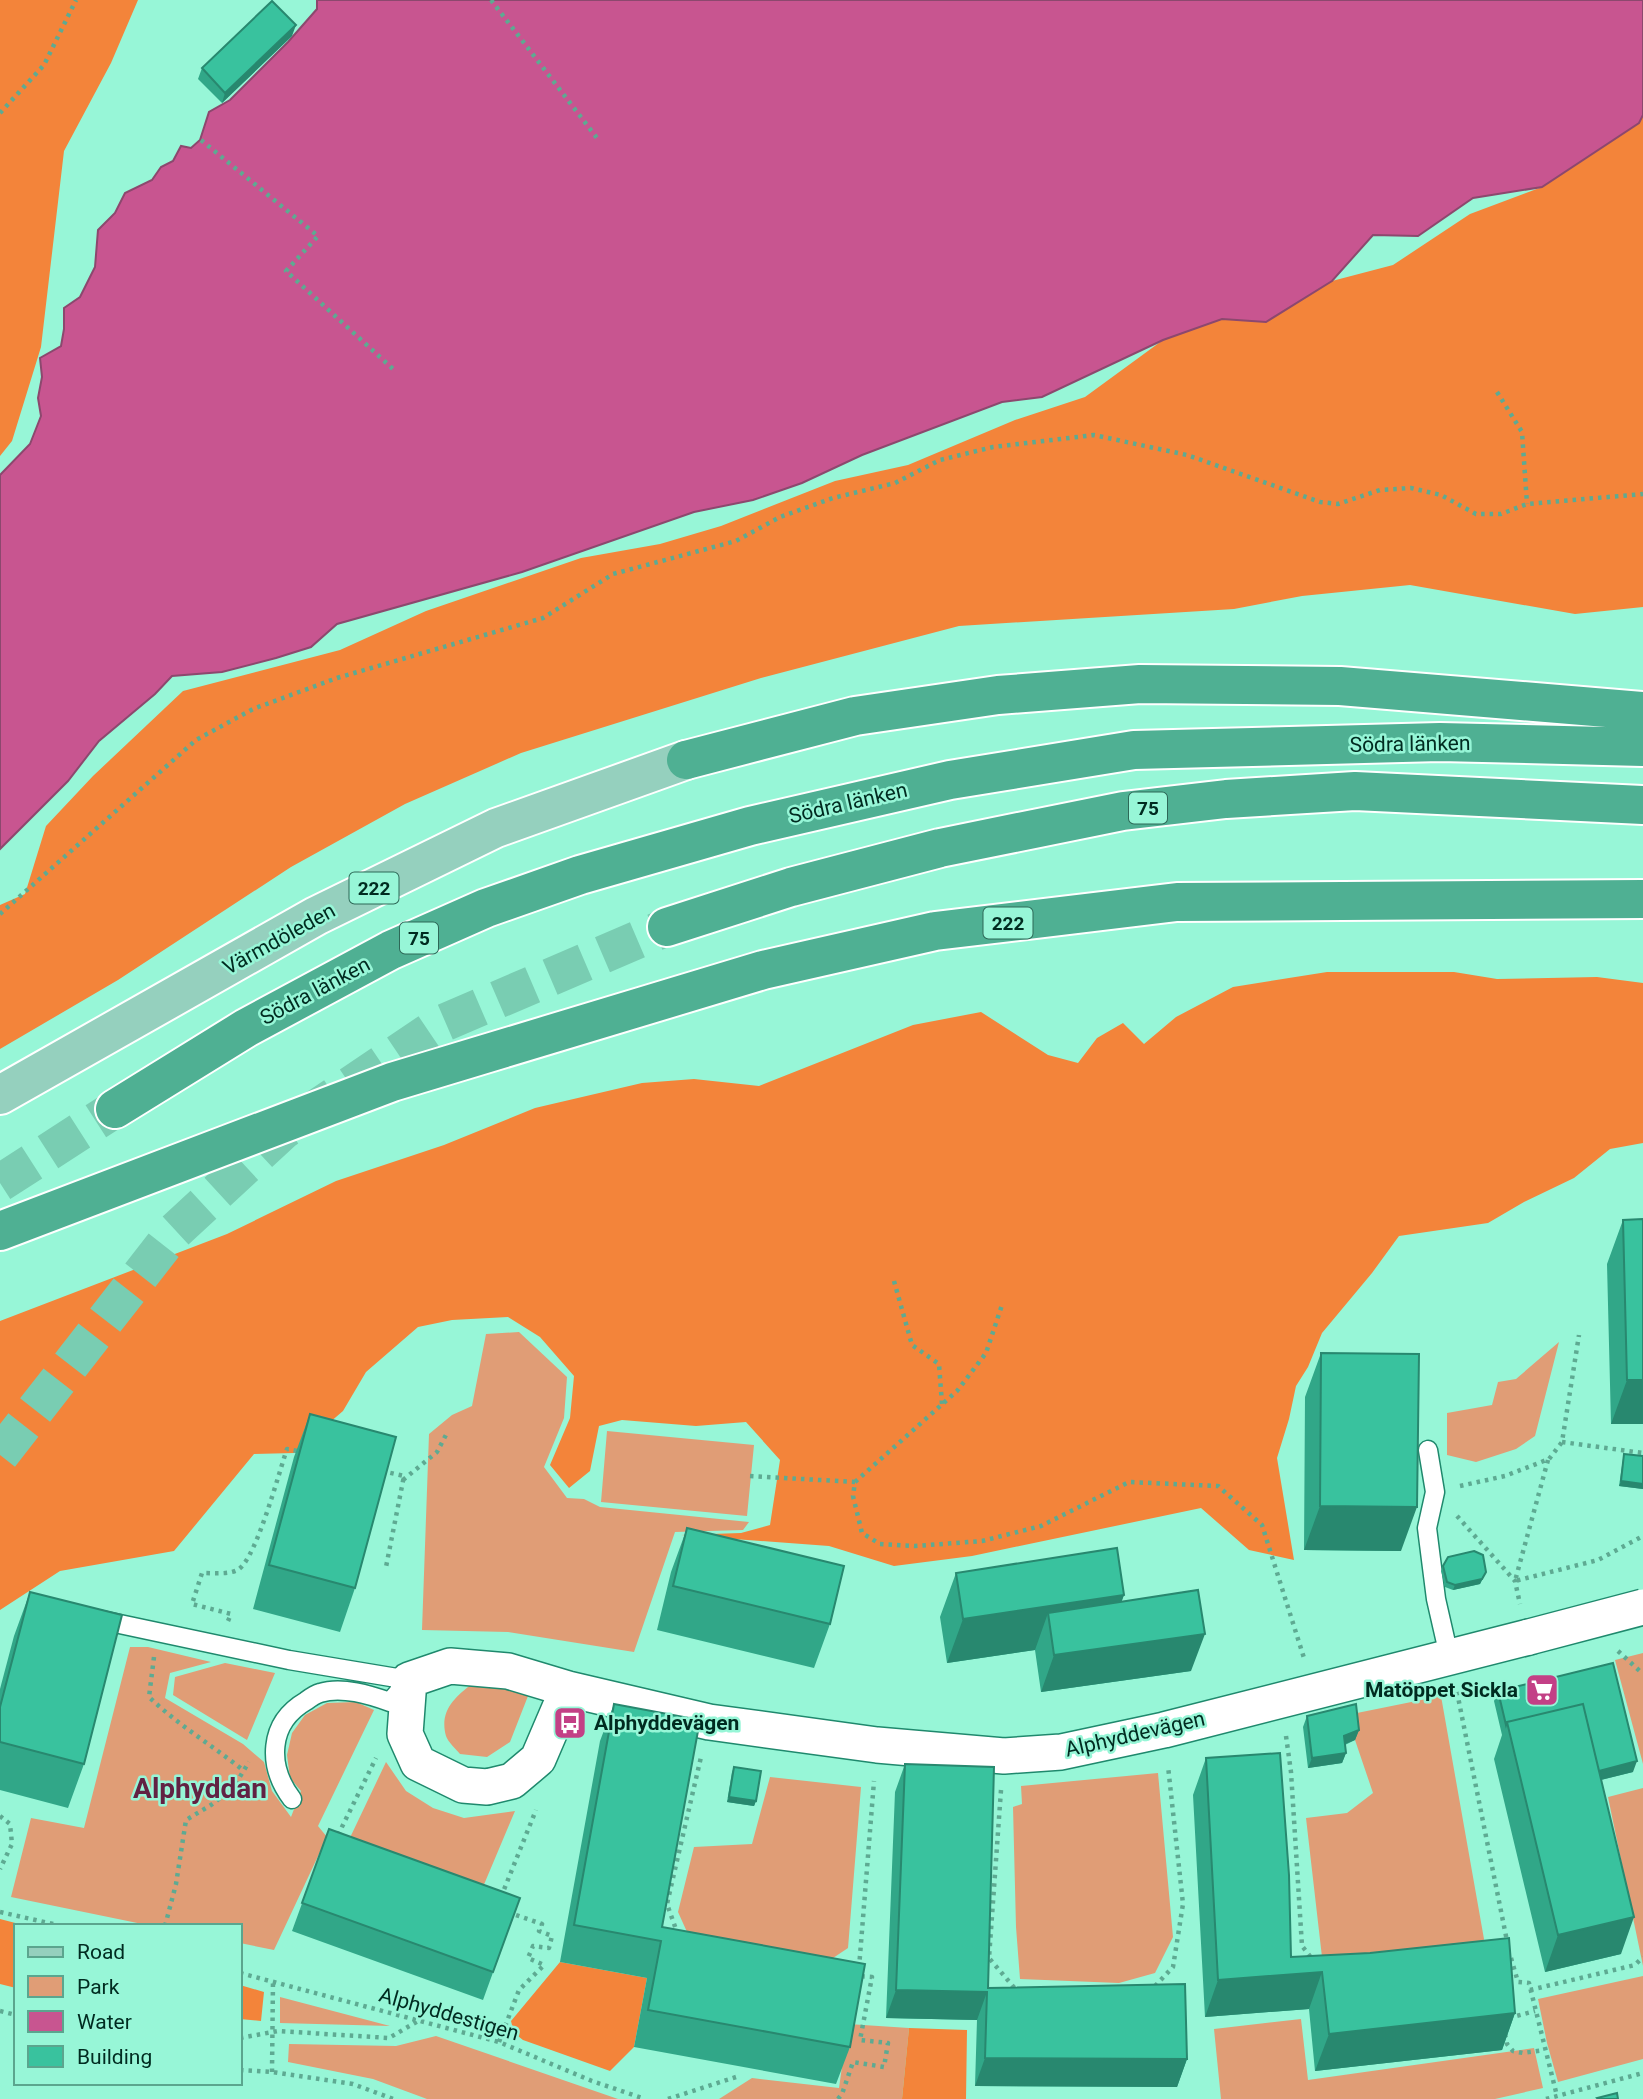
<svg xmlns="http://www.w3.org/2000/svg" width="1643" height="2099" font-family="Roboto,sans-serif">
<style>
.green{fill:#e09d76}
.forest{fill:#f3843a}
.water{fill:#c85590;stroke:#8c486e;stroke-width:2}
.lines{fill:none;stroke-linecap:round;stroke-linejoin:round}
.motorway-tunnel{stroke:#79cdb2;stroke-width:38;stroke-dasharray:38 19;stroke-linecap:butt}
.service-casing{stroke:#1f896d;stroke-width:21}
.minor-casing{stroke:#1f896d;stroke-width:38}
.primary-casing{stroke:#fff;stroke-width:42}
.motorway-casing{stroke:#fff;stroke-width:42}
.path{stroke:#5eaa92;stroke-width:4.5;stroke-dasharray:3.5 5;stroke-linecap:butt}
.service{stroke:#fff;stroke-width:18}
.minor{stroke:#fff;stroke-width:35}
.primary{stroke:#95d0be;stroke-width:38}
.motorway{stroke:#4fb093;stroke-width:38}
.minor-bridge-casing{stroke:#1f896d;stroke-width:38;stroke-linecap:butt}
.minor-bridge{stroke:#fff;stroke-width:35}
.wall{fill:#31a788}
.shaded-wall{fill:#28886f}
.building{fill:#39c29e;stroke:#28886f;stroke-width:2}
.labels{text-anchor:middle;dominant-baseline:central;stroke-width:5;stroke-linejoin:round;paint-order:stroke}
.shield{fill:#97f6d7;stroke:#2d6857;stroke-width:2}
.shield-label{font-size:19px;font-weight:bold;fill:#002b20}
.street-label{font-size:21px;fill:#002b20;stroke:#97f6d7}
.poi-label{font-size:21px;font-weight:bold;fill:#002b20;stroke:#97f6d7;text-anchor:end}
.district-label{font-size:28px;font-weight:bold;fill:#622243;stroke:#97f6d7}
</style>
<rect width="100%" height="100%" fill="#97f6d7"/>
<path class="green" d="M519,1332L567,1377L564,1418L544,1467L567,1498L584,1499L600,1507L749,1522L743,1530L675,1532L634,1652L508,1632L422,1630L429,1434L452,1415L472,1406L486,1334Z
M1559,1342L1535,1436L1516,1449L1476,1462L1447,1455V1413L1492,1405L1498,1382L1516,1379Z
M607,1431L754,1445L747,1516L601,1502Z
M130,1647H148L211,1662L170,1673L165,1698L243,1744L264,1762L272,1791L291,1817L301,1791L290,1778L287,1755L292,1733L305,1715L327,1703L356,1702L374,1710L318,1826L327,1837L274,1950L240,1943V1926H152L11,1897L31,1818L84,1828Z
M1643,1653V1764L1615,1660Z
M225,1663L275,1673L247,1740L173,1695L175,1677Z
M472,1684L517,1688L528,1696L510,1742L487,1757L460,1754C456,1749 448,1742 446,1736C439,1711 455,1697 472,1684Z
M1441,1696L1484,1939L1479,1954L1322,1957L1306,1818L1347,1813L1373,1793L1355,1740L1352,1714Z
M386,1762L406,1791L433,1808L464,1818L515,1811L480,1894L347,1844Z
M1158,1773L1173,1937L1155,1973L1119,1983L1020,1979L1016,1927L1013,1807L1022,1804L1021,1786Z
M770,1777L861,1787L848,1948L830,1960L692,1943L678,1912L694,1847L752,1844Z
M1643,1788V1966L1608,1797Z
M1643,1976V2059L1558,2082L1547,2043L1538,1999Z
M280,1997L390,2026L280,2023Z
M1301,2019L1308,2080L1534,2048L1543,2088L1495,2099H1221L1214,2029Z
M848,2024L909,2028L902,2099H719L752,2078L839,2088Z
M436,2036L618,2099H427L373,2079L288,2062L289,2044L396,2046Z"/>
<path class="forest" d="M0,0H138L111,63L64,151L41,347L12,441L0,456Z
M1643,115V607L1575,614L1410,585L1302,596L1234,609L959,626L761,678L521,753L405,804L291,867L118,980L0,1049V905L25,894L46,826L93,776L183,691L340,650L426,611L581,558L660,544L721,526L835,481L908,465L1015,420L1085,397L1163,340L1222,319L1266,322L1332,281L1393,265L1470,214L1542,187L1639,123Z
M1327,972H1454L1497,979L1597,977L1643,983V1143L1610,1149L1574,1178L1524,1202L1488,1223L1399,1236L1372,1273L1322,1333L1308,1367L1296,1386L1289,1419L1277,1458L1294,1560L1249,1550L1201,1508L972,1556L894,1566L829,1546L681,1535L741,1533L770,1525L780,1460L746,1422L696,1426L622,1420L599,1426L590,1471L569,1488L550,1465L570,1418L574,1376L540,1337L508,1317L452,1320L418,1327L366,1372L343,1411L294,1453L254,1454L174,1551L60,1571L0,1610V1321L227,1234L336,1181L444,1145L535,1108L642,1083L694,1079L759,1086L913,1025L981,1012L1048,1055L1078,1063L1097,1038L1123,1023L1144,1044L1176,1017L1233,987Z
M0,1919L27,1926H16V1988L0,1984Z
M560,1962L647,1978L634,2047L610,2071L523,2040L514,2033L511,2021Z
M240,1985L264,1992L261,2021L240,2019Z
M909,2028L967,2030L966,2099H902Z"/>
<path class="water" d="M317,0H1643V115L1639,123L1542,187L1473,198L1418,236L1373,235L1332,281L1266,322L1222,319L1163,340L1042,397L1002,402L862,455L802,483L753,500L694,512L522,572L337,624L311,647L276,658L222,672L172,676L155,694L99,741L68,781L0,849V475L30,444L41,416L38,398L42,377L40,358L61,346L64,329V308L80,297L95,267L98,230L115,213L125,193L152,180L161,167L173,161L181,146L191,148L200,140L209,112L230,100L288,42L317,9Z"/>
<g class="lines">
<path class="motorway-tunnel" d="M0,1183L115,1109
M0,1455L174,1232L283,1131L441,1024L667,927"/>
<defs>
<path id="service" d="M1428,1450L1435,1492L1427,1528L1436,1599L1449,1656
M96,1619L289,1660L409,1680L390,1702C370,1695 342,1686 320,1693C316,1694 310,1698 306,1701C268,1723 267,1766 292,1799"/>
<path id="minor" d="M568,1689L538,1759L512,1781L487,1787L463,1785L418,1763L405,1734L409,1680L450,1666L508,1671L568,1689L709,1722L877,1745L1004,1756L1061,1752L1164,1730L1529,1637"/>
<path id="primary" d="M0,1095L316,916L496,828L686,760"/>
<path id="motorway" d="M686,760L855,716L998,695L1140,684L1340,686L1643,711
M667,927L791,887L940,848L1123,811L1226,799L1355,791L1643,805
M115,1109L246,1028L391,950L486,908L580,875L750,826L950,780L1134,750L1440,742L1643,747
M0,1231L392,1082L763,970L935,931L1177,902L1643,899"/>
</defs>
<use href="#service" class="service-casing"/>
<use href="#minor" class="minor-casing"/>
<use href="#primary" class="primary-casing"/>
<use href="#motorway" class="motorway-casing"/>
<path class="path" d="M491,0L597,138
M0,113L44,65L76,0
M201,140L318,236L286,271L393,369
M1497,392L1522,432L1527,504
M0,914L196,740L253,709L337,678L543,618L613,574L736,541L780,517L833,498L895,483L940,460L993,447L1094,435L1187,455L1320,502L1338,504L1380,490L1411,488L1441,495L1476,514H1501L1527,504L1643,494
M894,1281L912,1345L939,1364L942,1404
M1562,1442L1643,1453
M1548,1460L1515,1581L1598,1560L1643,1536
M382,1471L404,1476L386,1567
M750,1476L855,1482L853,1496L862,1533L880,1544L915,1546L982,1541L1041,1526L1129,1482L1218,1486L1262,1525L1304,1658
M403,1480L437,1452L447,1433
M855,1482L957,1391L986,1353L1002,1305
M1460,1486L1505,1476L1549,1459L1562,1442L1579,1335
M1457,1516L1515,1581L1520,1604
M228,1621L231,1614L192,1604L202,1573C213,1573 230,1575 239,1569C257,1556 279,1472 287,1449L302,1452
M1618,1651L1643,1674
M154,1657L149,1697C178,1725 212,1745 244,1771
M1457,1692L1507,1941
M1286,1736L1291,1772L1302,1946L1313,1960
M1001,1790L989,1958L1017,1991
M0,1816L10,1824L12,1844L0,1869
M338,1835L376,1758
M501,1897L536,1810
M0,1912L62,1926
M165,1926L176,1884L186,1820L211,1805L233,1788L249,1762
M678,1935L667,1904L701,1757
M1511,1958L1518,1982L1529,1983L1557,2096
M859,1968L874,1781
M240,1973L499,2042L592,2081L645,2099
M1155,1986L1173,1967L1183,1904L1168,1766
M1530,1990L1635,1965L1643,1957
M0,2011L16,2015
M1509,2018L1535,2011
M1505,2034L1507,2044L1513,2051L1523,2053L1544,2050
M240,2038L278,2031L389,2038L418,2021
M499,2042L519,1990L544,1965L528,1958L533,1946L549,1948L552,1936L539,1931L542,1924L510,1913
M240,2070L272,2072L353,2084L393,2099
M272,2072L273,1981
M668,2099L736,2077
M838,2099L842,2094L853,2062L884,2067L888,2043L860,2040L872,1977L857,1976
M1546,2099L1643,2073"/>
<use href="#service" class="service"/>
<use href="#minor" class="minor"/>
<use href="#primary" class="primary"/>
<use href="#motorway" class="motorway"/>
<defs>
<path id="minor-bridge" d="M1529,1637L1643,1607"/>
</defs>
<use href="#minor-bridge" class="minor-bridge-casing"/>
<use href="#minor-bridge" class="minor-bridge"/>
</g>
<path class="wall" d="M292,36L222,103L198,79L202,68Z
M1643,1219V1424H1611L1607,1264L1623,1220Z
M1321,1353L1401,1551L1304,1550L1305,1397Z
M310,1414L355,1588L340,1632L253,1609L294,1457Z
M1624,1454L1643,1456V1489L1619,1486L1623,1459Z
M687,1528L830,1624L814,1668L657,1630L671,1572Z
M1443,1566L1486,1572L1480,1584L1453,1590L1445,1587L1441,1571Z
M956,1573L1124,1595L1121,1602L1191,1671L1041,1692L1035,1650L947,1663L940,1617Z
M30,1592L84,1764L68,1808L0,1790V1689L14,1636Z
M1498,1691L1633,1772L1601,1780L1621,1954L1545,1972L1494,1759L1502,1735L1494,1701Z
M614,1704L662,1927L850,2047L836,2084L634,2047L647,1978L560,1962L600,1741Z
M1307,1716L1359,1730L1355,1740L1345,1745L1346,1753L1342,1763L1308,1768L1303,1727Z
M1206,1758L1291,1957L1515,2013L1502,2050L1315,2071L1309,2009L1205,2017L1193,1795Z
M905,1764L988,1988L1187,2059L1177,2087L975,2086L977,2020L886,2018L895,1792Z
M734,1767L756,1801L754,1806L727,1802L732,1772Z
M329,1829L520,1898L483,2000L292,1931Z"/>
<path class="shaded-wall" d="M296,25L292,36L222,103L225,93Z
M1627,1380H1643V1424H1611Z
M1621,1481L1643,1484V1489L1619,1486Z
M1320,1506L1417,1507L1401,1551L1304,1550Z
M1486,1572L1480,1584L1453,1590L1455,1585Z
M1124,1595L1108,1639L1048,1613L1035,1650L947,1663L963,1619Z
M1205,1634L1191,1671L1041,1692L1054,1655Z
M1359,1730L1355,1740L1340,1746L1344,1736Z
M1346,1753L1342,1763L1308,1768L1312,1758Z
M1637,1761L1633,1772L1580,1785L1584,1774Z
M729,1797L756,1801L754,1806L727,1802Z
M1634,1917L1621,1954L1545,1972L1558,1935Z
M1322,1972L1309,2009L1205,2017L1218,1980Z
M896,1990L987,1992L977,2020L886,2018Z
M1515,2013L1502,2050L1315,2071L1329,2034Z
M985,2058L1187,2059L1177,2087L975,2086Z"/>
<path class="building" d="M272,1L296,25L225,93L202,68Z
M1643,1219V1380H1627L1623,1220Z
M1321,1353L1419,1354L1417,1507L1320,1506Z
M310,1414L396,1437L355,1588L269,1565Z
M1624,1454L1643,1456V1484L1621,1481Z
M687,1528L844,1566L830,1624L673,1586Z
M1117,1548L1124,1595L963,1619L956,1573Z
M1474,1551L1483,1555L1486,1572L1482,1579L1455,1585L1447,1582L1443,1566L1448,1557Z
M1198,1590L1205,1634L1054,1655L1048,1613Z
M30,1592L122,1615L84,1764L0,1742V1707Z
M1613,1663L1637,1761L1599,1771L1583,1704L1507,1722L1506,1725L1498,1691Z
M614,1704L700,1720L662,1927L865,1964L850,2047L648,2010L661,1941L574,1925Z
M1356,1704L1359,1730L1344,1736L1346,1753L1312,1758L1307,1716Z
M1583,1704L1634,1917L1558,1935L1507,1722Z
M1280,1753L1289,1875L1291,1957L1370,1953L1509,1938L1515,2013L1329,2034L1322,1972L1218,1980L1206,1758Z
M905,1764L994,1767L988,1988L1185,1984L1187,2059L985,2058L987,1992L896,1990Z
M734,1767L761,1771L756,1801L729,1797Z
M329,1829L520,1898L493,1972L302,1903Z
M1617,2093L1618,2099H1598L1597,2098Z"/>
<defs>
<symbol id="supermarket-square" viewBox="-11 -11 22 22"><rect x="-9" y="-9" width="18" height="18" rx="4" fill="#c34086" stroke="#97f6d7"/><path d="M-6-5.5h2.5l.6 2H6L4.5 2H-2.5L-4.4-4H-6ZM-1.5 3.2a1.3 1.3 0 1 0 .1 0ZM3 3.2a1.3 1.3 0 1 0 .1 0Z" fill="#fff"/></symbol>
<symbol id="bus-square" viewBox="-11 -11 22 22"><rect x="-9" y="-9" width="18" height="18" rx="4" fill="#c34086" stroke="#97f6d7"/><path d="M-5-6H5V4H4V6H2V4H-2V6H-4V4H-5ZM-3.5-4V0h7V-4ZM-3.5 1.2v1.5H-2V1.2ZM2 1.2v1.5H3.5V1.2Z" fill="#fff"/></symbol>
</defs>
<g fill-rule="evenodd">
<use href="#supermarket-square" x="1523" y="1671" width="38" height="38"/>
<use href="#bus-square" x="551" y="1704" width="38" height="38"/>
</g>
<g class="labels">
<g class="shield">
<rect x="1129" y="792.5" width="38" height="31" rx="5"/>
<rect x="349.5" y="872.5" width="49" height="31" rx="5"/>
<rect x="983.5" y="907.5" width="49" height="31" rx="5"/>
<rect x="400" y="922.5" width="38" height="31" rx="5"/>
</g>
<g class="shield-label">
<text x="1148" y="808">75</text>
<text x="374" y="888">222</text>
<text x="1008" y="923">222</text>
<text x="419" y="938">75</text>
</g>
<g class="street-label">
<text transform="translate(1410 744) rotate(-1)">Södra länken</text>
<text transform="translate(848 803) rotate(-13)">Södra länken</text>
<text transform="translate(279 939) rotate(-29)">Värmdöleden</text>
<text transform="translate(315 991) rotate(-28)">Södra länken</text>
<text transform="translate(1135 1734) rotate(-13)">Alphyddevägen</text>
<text transform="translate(449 2014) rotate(16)">Alphyddestigen</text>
</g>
<g class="poi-label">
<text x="1518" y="1690">Matöppet Sickla</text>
<text x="594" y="1723" text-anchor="start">Alphyddevägen</text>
</g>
<g class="district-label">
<text x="200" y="1788">Alphyddan</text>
</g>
</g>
<rect x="14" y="1924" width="228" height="161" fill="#97f6d7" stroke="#5ba58e" stroke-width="2"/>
<rect x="28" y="1947" width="35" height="10" fill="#95d0be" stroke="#5ba58e" stroke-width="2"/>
<text x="77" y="1959" font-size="21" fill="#002b20">Road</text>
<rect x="28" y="1976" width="35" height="21" fill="#e09d76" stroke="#5ba58e" stroke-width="2"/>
<text x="77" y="1994" font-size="21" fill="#002b20">Park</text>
<rect x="28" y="2011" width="35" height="21" fill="#c85590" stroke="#5ba58e" stroke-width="2"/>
<text x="77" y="2029" font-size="21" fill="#002b20">Water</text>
<rect x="28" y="2046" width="35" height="21" fill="#39c29e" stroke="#5ba58e" stroke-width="2"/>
<text x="77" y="2064" font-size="21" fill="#002b20">Building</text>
</svg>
